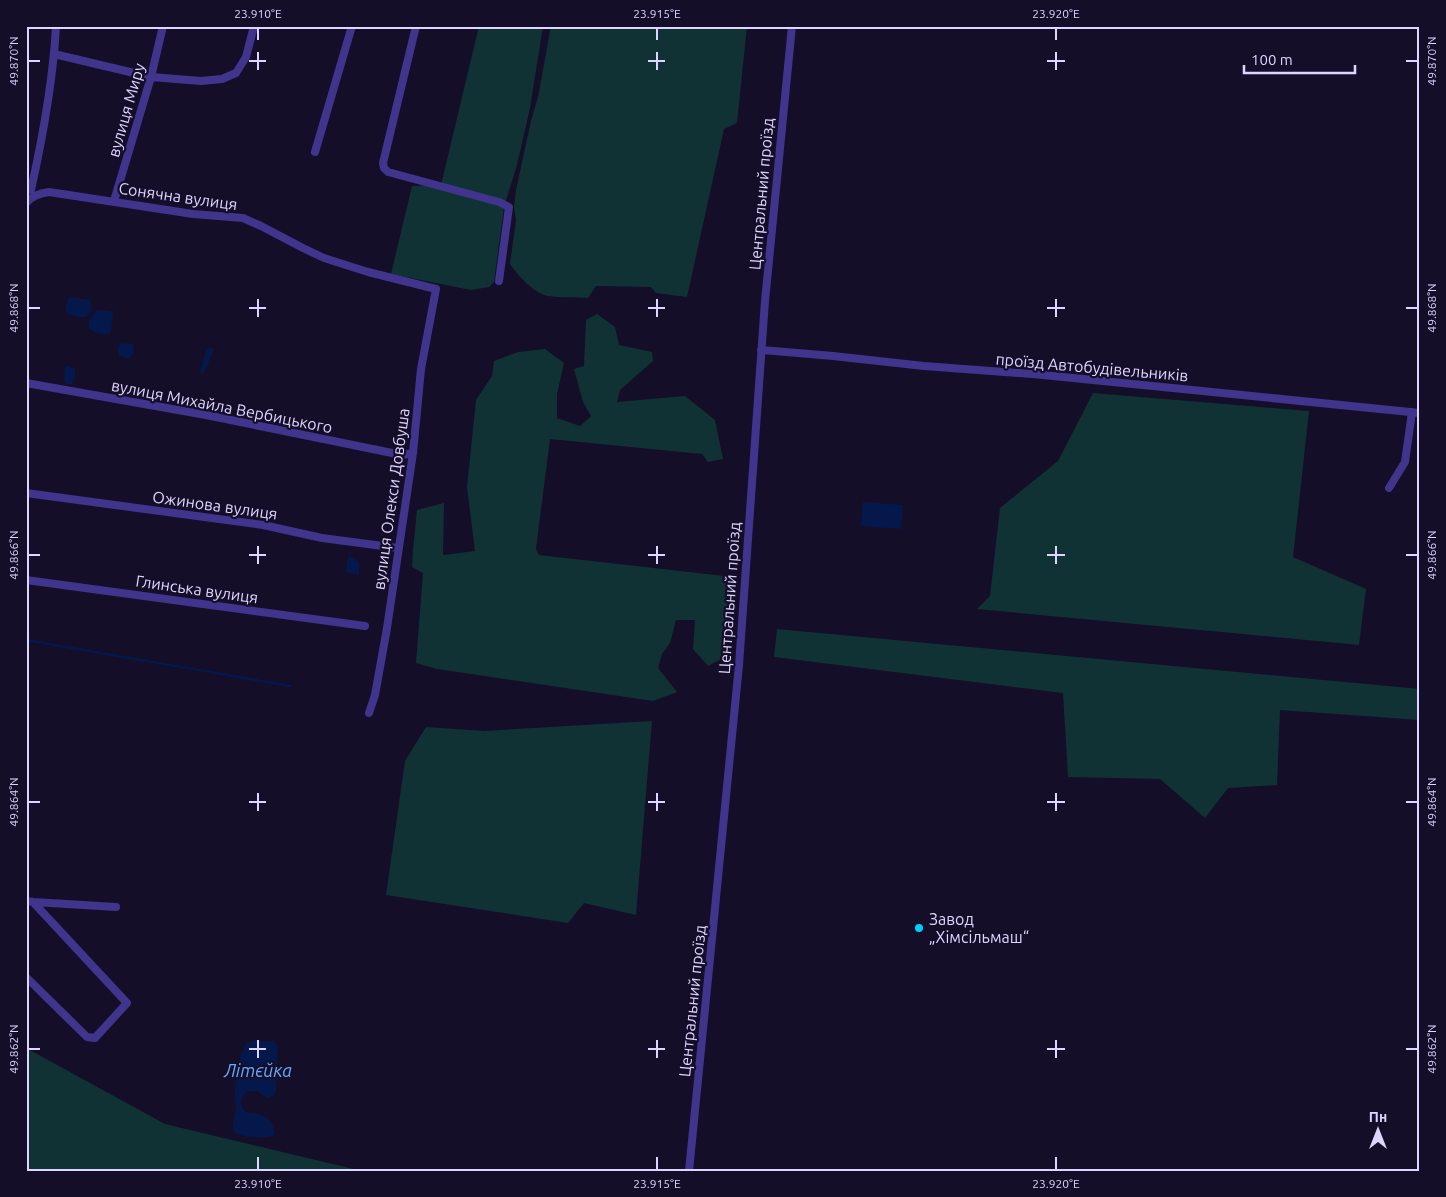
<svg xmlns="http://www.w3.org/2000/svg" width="1446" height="1197" font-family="Ubuntu,sans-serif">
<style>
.green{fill:#103234}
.water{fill:#05184b}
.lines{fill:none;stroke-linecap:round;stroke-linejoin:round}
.stream{stroke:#05184b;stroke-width:2.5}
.minor{stroke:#40348d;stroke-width:8}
.ticks{fill:none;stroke:#dfd6ff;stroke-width:2}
.poi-dot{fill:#02cdff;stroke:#150e29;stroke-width:2}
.labels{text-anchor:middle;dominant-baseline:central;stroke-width:4.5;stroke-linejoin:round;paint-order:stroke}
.street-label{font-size:16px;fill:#dfd6ff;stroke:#150e29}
.poi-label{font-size:16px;fill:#dfd6ff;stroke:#150e29;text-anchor:start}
.water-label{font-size:18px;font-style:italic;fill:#64a8ff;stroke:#150e29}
.neatline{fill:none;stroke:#dfd6ff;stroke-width:2}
.ticks-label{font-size:12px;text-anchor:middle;fill:#dfd6ff}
</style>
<rect width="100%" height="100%" fill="#150e29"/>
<path class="green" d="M479,26H543L530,108L517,165L504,207L494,282L489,287L471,290L391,274L412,186L441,185Z
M551,26H747L737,123L724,129L687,297L656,293L651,287L596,286L588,298C575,297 561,298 548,296C533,293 519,276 510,264L516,220L514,208L516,190L531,121L538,97Z
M597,314L615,327L619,345L652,352L653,361L620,390L617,402L685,396L715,420L723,459L708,462L702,454L550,439L536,549L539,555L724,576L733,589L729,655L708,666L693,649L695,620H676L670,643L662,654L658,668L677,692L653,701L437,669L416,663L423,573L412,567L413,550L417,510L444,503L443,555L475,551L467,487L476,400L492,376L494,361L518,352L545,349L564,363L557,394V418L580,426L591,416L583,402L574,369L584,366L586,320Z
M1093,393L1309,411L1293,557L1366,589L1359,645L977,609L990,596L1000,508L1058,461Z
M777,629L1420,689V720L1280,710L1277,785L1228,788L1205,818L1160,779L1068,777L1063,693L774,657Z
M652,721L636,915L584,903L568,923L386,895L405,761L426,727L484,731Z
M26,1048L165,1124L362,1171H26Z"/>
<path class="water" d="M69,297L90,300C93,307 91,312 86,317H77L66,313V307Z
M97,310L110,311L113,313L111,331L109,334C101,334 94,334 89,328V321Z
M122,343L133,344C136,349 133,355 130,359L122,357L118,355C118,350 118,346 122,343Z
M211,347L214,350L204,373L200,372L206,350Z
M67,366L75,369V378L72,384H66L64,381L65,367Z
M863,502L903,505L901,529L861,526Z
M349,556L359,562V575L346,572L347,562Z
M274,1040L278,1048L276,1092L273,1096L267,1098L257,1091L247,1092C238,1099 240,1105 247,1113C262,1112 274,1118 275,1135C270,1138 248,1138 241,1135C238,1134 236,1133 233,1131C232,1122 235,1116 236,1107C236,1101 234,1094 235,1088C235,1080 241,1047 247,1043C252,1039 266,1043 274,1040Z"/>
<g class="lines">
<path class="stream" d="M26,640L290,686"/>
<path class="minor" d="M416,26L383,163L384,168L388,172L499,202L509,207L499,281
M54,54L151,77L201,81L222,79L236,73L246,57L254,26
M315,152L352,26
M31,190C43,136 53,82 56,26
M114,201L151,77L163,26
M26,203C32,196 40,193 49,192L193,214L243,218L261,226L303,248L324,258L368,272L436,289L421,369L413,453L387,628L375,695L369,713
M761,350L833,356L924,366L1033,374L1420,413
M26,383L206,415L402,455L413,453
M1389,488L1405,462L1412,412
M26,493L263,525L322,538L398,548
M26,580L365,626
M26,901L33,902L116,907
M26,977L87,1037L95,1038L127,1003L33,902
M689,1171L739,665L765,301L792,26"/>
</g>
<path class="ticks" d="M258,28V40M657,28V40M1056,28V40M258,52V70M657,52V70M1056,52V70M28,61H40M249,61H266M648,61H665M1047,61H1065M1406,61H1418M258,299V317M657,299V317M1056,299V317M28,308H40M249,308H266M648,308H665M1047,308H1065M1406,308H1418M258,546V564M657,546V564M1056,546V564M28,555H40M249,555H266M648,555H665M1047,555H1065M1406,555H1418M258,793V811M657,793V811M1056,793V811M28,802H40M249,802H266M648,802H665M1047,802H1065M1406,802H1418M258,1040V1058M657,1040V1058M1056,1040V1058M28,1049H40M249,1049H266M648,1049H665M1047,1049H1065M1406,1049H1418M258,1157V1170M657,1157V1170M1056,1157V1170"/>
<circle class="poi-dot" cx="919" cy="928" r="5"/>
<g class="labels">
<g class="street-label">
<text transform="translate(126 110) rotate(-74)">вулиця Миру</text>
<text transform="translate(761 194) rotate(-85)">Центральний проїзд</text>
<text transform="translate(178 196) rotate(8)">Сонячна вулиця</text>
<text transform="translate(1092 367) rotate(5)">проїзд Автобудівельників</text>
<text transform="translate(222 406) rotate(11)">вулиця Михайла Вербицького</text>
<text transform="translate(391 499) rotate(-82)">вулиця Олекси Довбуша</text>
<text transform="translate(215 505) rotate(8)">Ожинова вулиця</text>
<text transform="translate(197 589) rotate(8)">Глинська вулиця</text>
<text transform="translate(729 598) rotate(-86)">Центральний проїзд</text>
<text transform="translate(692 1001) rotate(-84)">Центральний проїзд</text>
</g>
<g class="poi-label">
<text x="929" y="919">Завод<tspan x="929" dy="18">„Хімсільмаш“</tspan></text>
</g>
<g class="water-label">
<text x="258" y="1070">Літєйка</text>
</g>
</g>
<rect width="1446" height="1197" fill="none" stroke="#150e29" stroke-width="55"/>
<g transform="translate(1378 1130)" stroke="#150e29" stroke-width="4" paint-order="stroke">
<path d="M0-4L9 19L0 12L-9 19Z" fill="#dfd6ff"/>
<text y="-8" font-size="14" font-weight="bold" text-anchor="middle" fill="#dfd6ff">Пн</text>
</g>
<path d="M1244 65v8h111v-8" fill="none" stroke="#dfd6ff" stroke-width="2.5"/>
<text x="1251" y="65" font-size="15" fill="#dfd6ff" stroke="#150e29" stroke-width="4" paint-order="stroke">100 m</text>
<rect x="28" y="28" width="1390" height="1142" class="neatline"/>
<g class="ticks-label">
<text x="258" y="18">23.910°E</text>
<text x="657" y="18">23.915°E</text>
<text x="1056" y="18">23.920°E</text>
<text transform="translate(14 61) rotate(-90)" y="4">49.870°N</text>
<text transform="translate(1432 61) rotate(-90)" y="4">49.870°N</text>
<text transform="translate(14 308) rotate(-90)" y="4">49.868°N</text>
<text transform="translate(1432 308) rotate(-90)" y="4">49.868°N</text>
<text transform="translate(14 555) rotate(-90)" y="4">49.866°N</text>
<text transform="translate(1432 555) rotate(-90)" y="4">49.866°N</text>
<text transform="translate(14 802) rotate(-90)" y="4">49.864°N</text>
<text transform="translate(1432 802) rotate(-90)" y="4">49.864°N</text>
<text transform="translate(14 1049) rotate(-90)" y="4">49.862°N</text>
<text transform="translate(1432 1049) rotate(-90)" y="4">49.862°N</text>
<text x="258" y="1188">23.910°E</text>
<text x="657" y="1188">23.915°E</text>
<text x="1056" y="1188">23.920°E</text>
</g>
</svg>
